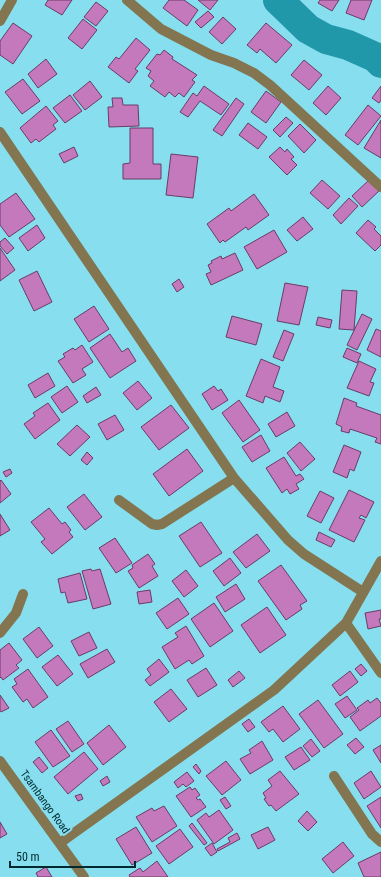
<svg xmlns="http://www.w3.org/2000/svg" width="381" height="877" font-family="'Roboto Condensed',sans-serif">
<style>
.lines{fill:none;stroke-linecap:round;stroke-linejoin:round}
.river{stroke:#2197aa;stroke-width:30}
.building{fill:#c379bb;stroke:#6b3c66}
.minor{stroke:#82754f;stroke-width:10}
.labels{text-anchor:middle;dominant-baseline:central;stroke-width:4;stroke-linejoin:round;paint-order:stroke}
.street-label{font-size:11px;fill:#00292f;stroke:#86deef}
</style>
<rect width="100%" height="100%" fill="#86deef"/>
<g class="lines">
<path class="river" d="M278,0L308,29L326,39L348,45L375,57L381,63"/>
</g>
<path class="building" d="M48,0H72L62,15L45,5Z
M169,0H184L198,10L187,26L163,8Z
M198,0H218L210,10Z
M320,0H339L332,11L318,3Z
M351,0H372L364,20L346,13Z
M96,2L108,11L96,26L84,17Z
M208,11L214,17L201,28L195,22Z
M223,17L236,29L222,44L209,32Z
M83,19L97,30L82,49L68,38Z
M13,23L32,36L13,64L0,55V41Z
M266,23L292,45L276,63L260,49L257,53L247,45Z
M136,38L150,50L135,69L138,71L129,83L108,67L116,57L119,59Z
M164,50L173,57L172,59L197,75L192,80L195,82L184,97L179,93L175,97L169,92L165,97L150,86L154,81L148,76L151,71L146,68L157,54L160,55Z
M46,59L57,74L38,88L28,74Z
M304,60L322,75L309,90L291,75Z
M23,79L40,101L22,114L5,92Z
M90,81L102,97L85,110L73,95Z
M204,86L229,104L221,115L200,101L188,117L180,112L193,93L197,96Z
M328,86L341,98L326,115L313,103Z
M381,86V100L379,103L372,98Z
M266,91L281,102L266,123L251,112Z
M70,95L82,111L65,123L53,108Z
M112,98H122L123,105H138L139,126L109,127L108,107H113Z
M236,98L244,104L222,136L213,130Z
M368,105L381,116L358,145L345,135Z
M46,106L58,121L53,125L56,129L39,142L36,139L31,143L20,128Z
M286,117L293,123L280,137L273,130Z
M381,120V158L364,148Z
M248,123L267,137L258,149L239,135Z
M300,124L316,140L304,153L288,136Z
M130,128H153V164H161V179H123V164L130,163Z
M74,147L78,156L64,163L59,154Z
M280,147L285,152L287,149L294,157L291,159L297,165L287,175L269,157Z
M171,154L198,157L193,198L166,195Z
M322,180L340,196L328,209L310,193Z
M369,180L379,191L362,207L352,196Z
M16,193L35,219L9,237L0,225V204Z
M254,194L269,215L248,230L246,227L225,242L223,240L220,243L207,224L229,208L231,211Z
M349,198L358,206L341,224L333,215Z
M303,217L313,229L297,241L287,230Z
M368,220L376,227L374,229L381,236V245L375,251L356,233Z
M37,225L45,238L28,251L19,238Z
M274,230L287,252L257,269L244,247Z
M5,238L14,248L7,254L0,246V242Z
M0,248L15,270L0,281Z
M235,253L243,270L211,285L206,274L211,272L208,265L212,263L211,261L221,256L222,259Z
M37,271L52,302L34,311L19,280Z
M179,279L184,287L177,292L172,284Z
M285,283L308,287L299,325L277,321Z
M342,290L357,291L354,330L339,329Z
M94,306L109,329L89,342L74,319Z
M362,314L372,319L357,350L347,345Z
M232,316L262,324L256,345L226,337Z
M318,317L332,320L330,328L316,325Z
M376,329L381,331V357L367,350Z
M284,330L294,334L283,361L273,357Z
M110,334L122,352L128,348L136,361L110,378L90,348Z
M82,345L93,362L82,369L86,375L73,383L58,361L65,357L63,354L73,348L75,350Z
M347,348L361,354L357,363L343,357Z
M261,359L280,367L273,387L284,391L280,402L265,396L263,403L246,396Z
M359,361L376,369L370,382L374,383L369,396L347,388Z
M48,373L55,386L35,398L28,385Z
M138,381L152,398L137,410L123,393Z
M67,386L78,402L62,413L51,397Z
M214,386L218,391L221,389L228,400L212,410L202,394Z
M96,387L101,395L87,403L83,396Z
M344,398L357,403L356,406L381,415V444L375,442L377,438L350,429L349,433L341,431L342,427L336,424Z
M239,400L260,430L243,442L222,413Z
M48,403L60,420L35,439L24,424L35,416L33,413Z
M171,405L189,428L159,450L141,427Z
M287,412L295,426L276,437L268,424Z
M115,415L124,430L107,440L98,424Z
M77,425L90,437L70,456L57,444Z
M261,435L270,451L252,462L242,447Z
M300,442L315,459L301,471L287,453Z
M344,445L361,452L354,471L350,469L347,478L333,472Z
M187,449L203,471L169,496L153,474Z
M87,452L93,458L87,465L81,460Z
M284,457L296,476L300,474L304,479L296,484L299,489L290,494L287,489L282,493L266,468Z
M10,469L12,473L6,477L3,472Z
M1,480L11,494L0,503V481Z
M349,490L374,502L366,518L361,515L359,518L365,520L354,542L329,530Z
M320,491L334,498L321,523L307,516Z
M84,494L102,517L85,530L67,507Z
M49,508L62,524L65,522L71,530L69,532L73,537L52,554L41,542L45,539L31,522Z
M0,514L10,530L0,536Z
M201,522L222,553L200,567L179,536Z
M319,532L335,540L331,547L316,540Z
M257,534L270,551L246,568L233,552Z
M115,538L132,563L116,573L99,548Z
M148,554L155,564L152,566L158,576L139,588L128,571L133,568L132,565Z
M230,558L241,573L224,586L213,571Z
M281,565L307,601L300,605L302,609L286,620L258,581Z
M91,569L92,571L100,569L111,604L93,609L82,571Z
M186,570L198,586L184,597L172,581Z
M80,573L87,599L68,603L65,592L61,593L58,579Z
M236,584L245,599L225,612L216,597Z
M150,590L152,602L139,604L137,592Z
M178,598L189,614L167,629L156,613Z
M214,603L233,631L210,647L191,619Z
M267,607L286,635L260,653L241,625Z
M381,610V619H379L381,626L368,629L365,613Z
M186,626L204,656L192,664L189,660L175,669L162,647L178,637L175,633Z
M39,627L53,646L37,658L23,639Z
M89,632L97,648L79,656L71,641Z
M9,643L22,660L16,665L19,668L3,680L1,677L0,678V650Z
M107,649L115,662L88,678L80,664Z
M58,655L73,674L57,686L42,667Z
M159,659L169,672L150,686L145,680L151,675L147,669Z
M361,664L367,671L361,676L355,669Z
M206,668L217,685L198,697L187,680Z
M28,669L48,697L33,708L27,699L23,702L12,687L17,684L14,679Z
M239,671L245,678L233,687L228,680Z
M350,671L358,682L340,696L332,685Z
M171,689L187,709L169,722L154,702Z
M0,695L9,708L1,712L0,710Z
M347,696L357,710L345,718L335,704Z
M377,698L381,703V716L360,731L350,717L359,710L357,708L368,700L370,703Z
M318,700L343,734L324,748L299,714Z
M283,706L300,729L283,742L273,729L269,732L261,722Z
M249,719L255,727L248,732L242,724Z
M68,721L84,744L72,752L56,729Z
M109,725L126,747L103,765L87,743Z
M51,730L70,756L53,767L35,742Z
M356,738L364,747L355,754L347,745Z
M311,739L320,751L312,757L303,746Z
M262,741L273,760L250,774L240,759L251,753L249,750Z
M381,745V763L373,750Z
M301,747L310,760L294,770L285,757Z
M84,752L98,769L68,794L54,777Z
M39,757L48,768L42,773L33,762Z
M226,761L241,780L222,795L206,776Z
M196,764L201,771L199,774L193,767Z
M280,771L299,794L276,811L271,805L269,806L264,799L266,798L263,793L272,786L268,780Z
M371,771L381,787L364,799L354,783Z
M187,772L194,781L186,787L183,784L178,788L174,782Z
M107,776L110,782L103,786L100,781Z
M190,787L192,790L195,788L200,795L196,798L198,800L200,799L206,807L191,817L176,796Z
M81,794L83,799L78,801L75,796Z
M225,797L231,806L226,809L220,800Z
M381,797V828L367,806Z
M164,806L177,826L152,842L136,817L152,808L154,811Z
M219,810L233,830L214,844L197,820L206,813L209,817Z
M307,811L317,822L308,831L298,821Z
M0,822L7,834L0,838Z
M192,823L207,843L204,845L189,826Z
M136,827L152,853L132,865L116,839Z
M268,827L275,840L258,849L251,835Z
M180,829L193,847L169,864L156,846Z
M237,833L240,839L218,851L217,849L230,842L228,838Z
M343,842L354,856L333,873L322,859Z
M212,843L217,852L211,856L205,848Z
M381,852V877H364L358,863Z
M157,861L168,877H130L129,875L140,868L143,872Z
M46,867L52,877H38L36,873Z"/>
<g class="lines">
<path class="minor" d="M127,0L161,29L211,55L234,63L254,73L270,85L381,187
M0,21L12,0
M0,132L234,478L288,540L304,554L363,592
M119,500L152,524L157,525L162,524L234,478
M346,623L381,673
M0,633L16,613L23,594
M0,761L84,877
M334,776L372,834L381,842
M60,843L274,690L346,623L381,561"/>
</g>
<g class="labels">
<g class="street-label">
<text transform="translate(45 802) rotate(54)">Tsambango Road</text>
</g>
</g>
<path d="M10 861v6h125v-6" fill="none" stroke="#00292f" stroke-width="2"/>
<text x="16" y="861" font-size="12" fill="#00292f" stroke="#86deef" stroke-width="3" paint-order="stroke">50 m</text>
</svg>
